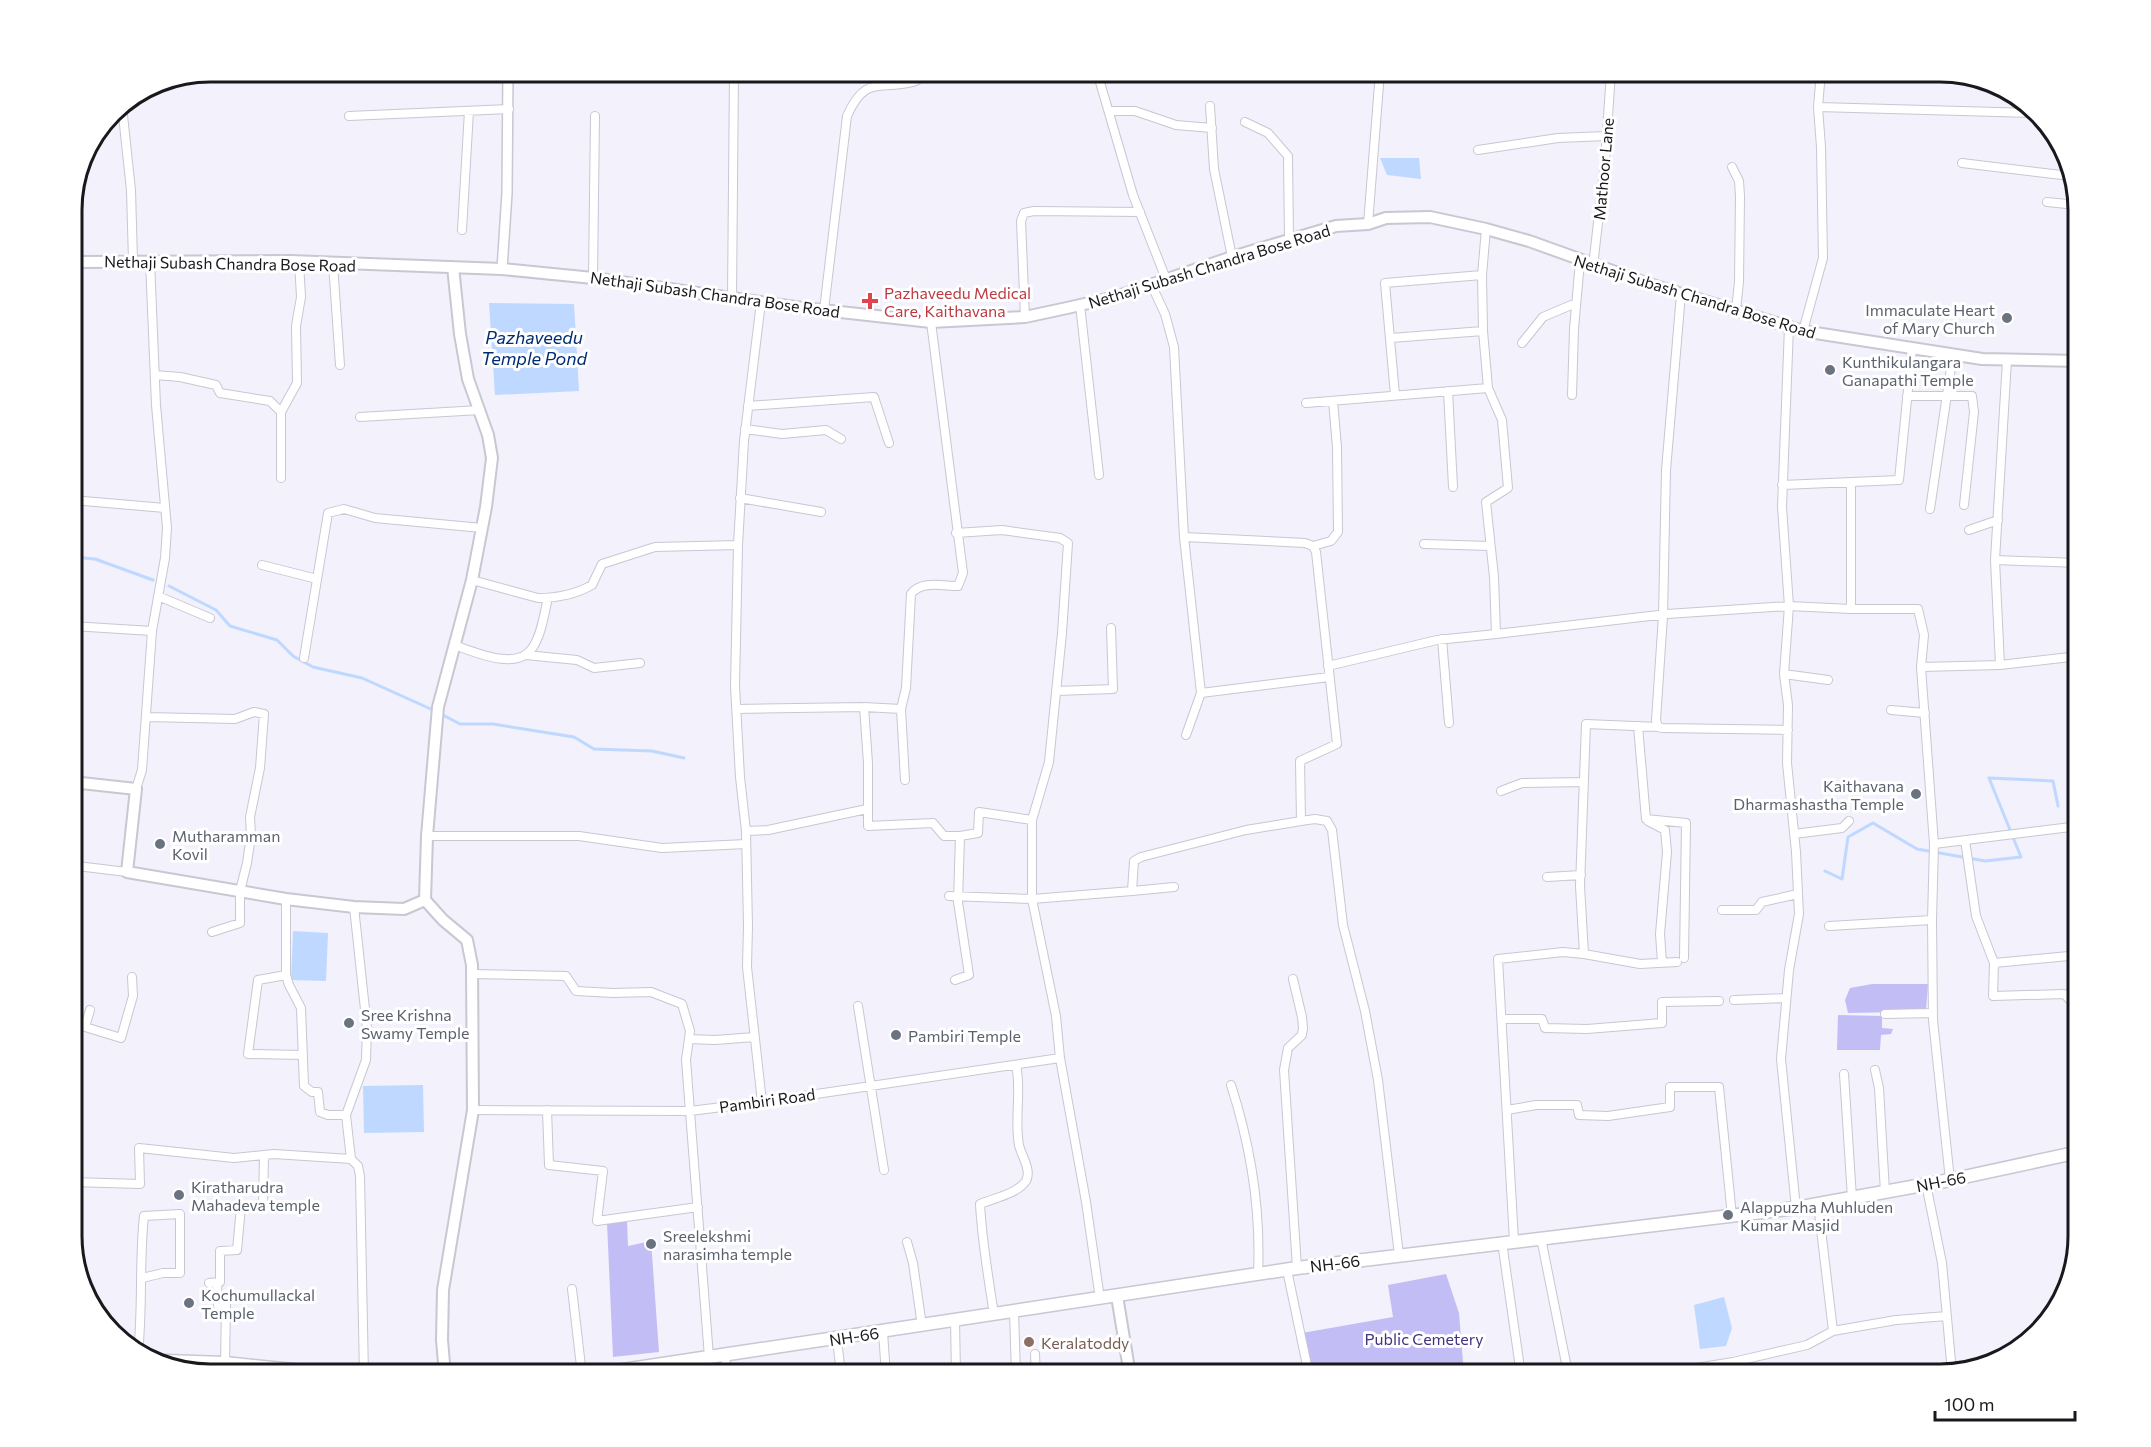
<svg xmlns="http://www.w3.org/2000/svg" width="2151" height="1447" font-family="Commissioner,sans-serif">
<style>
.green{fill:#c3bdf6}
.water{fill:#bfd8ff}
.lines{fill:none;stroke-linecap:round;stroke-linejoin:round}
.stream{stroke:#bfd8ff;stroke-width:3}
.minor-casing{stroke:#c8c7d2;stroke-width:10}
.tertiary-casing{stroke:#c8c7d2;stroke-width:12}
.secondary-casing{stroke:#c8c7d2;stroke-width:14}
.primary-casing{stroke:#c8c7d2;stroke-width:15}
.minor{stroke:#fff;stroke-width:8}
.tertiary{stroke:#fff;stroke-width:9}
.secondary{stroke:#fff;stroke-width:10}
.primary{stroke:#fff;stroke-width:12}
.health-dot{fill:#e0444e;stroke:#fff;stroke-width:2}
.worship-dot{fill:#6b7280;stroke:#fff;stroke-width:2}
.education-dot{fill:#8d6e63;stroke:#fff;stroke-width:2}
.labels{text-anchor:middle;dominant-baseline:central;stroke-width:6;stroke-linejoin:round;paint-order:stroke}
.street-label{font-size:16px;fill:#19181c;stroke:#fff}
.health-label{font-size:16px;fill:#be3a42;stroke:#fff;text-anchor:start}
.worship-label{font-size:16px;fill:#5b616d;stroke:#fff;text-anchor:start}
.park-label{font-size:16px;fill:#433182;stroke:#fff}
.education-label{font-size:16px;fill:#785e54;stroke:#fff;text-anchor:start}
.water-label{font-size:18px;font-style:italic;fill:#002c73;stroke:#fff}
.rim{fill:none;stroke:#19181c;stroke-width:3}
</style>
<rect width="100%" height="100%" fill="#f2f1fc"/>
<path class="green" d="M1872,984H1928L1926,1010L1902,1012L1848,1013L1845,1000L1850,988Z
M1838,1015L1882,1016V1028L1893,1029L1891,1034L1881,1035L1880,1050H1837Z
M627,1220L628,1246L651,1241L659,1352L613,1357L607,1223Z
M1446,1274L1459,1313L1464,1375H1311L1302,1333L1393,1317L1388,1285Z"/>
<path class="water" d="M1380,158H1419L1421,179L1387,175Z
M489,303L574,304L579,391L495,395Z
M293,931L328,933L326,981L291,980Z
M423,1085L424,1132L364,1133L363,1086Z
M1724,1297L1732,1328L1726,1346L1700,1349L1694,1305Z"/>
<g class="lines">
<path class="stream" d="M72,557L95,559L153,580
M169,586L216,610L230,626L277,640L293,656L313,667L362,678L433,710
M443,715L460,724H493L574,737L594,749L652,751L684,758
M1825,871L1842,879L1848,837L1873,823L1917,849L1985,861L2021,857L1989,778L2053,781L2058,806"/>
<defs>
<path id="minor" d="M1097,72L1133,195L1166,279
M122,106L131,190L133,261
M1210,106L1214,169L1232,257
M1818,107L2033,113
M1109,111H1135L1176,125L1212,128
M349,116L509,109
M1245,122L1268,133L1288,156L1289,239
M1478,150L1558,138L1606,136
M1962,163L2070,176
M1732,167L1739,181L1740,196L1739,282L1736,310
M2047,202L2077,205
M1368,224L1380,72
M1486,229L1482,275L1483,331L1488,388L1502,420L1508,488L1486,502L1494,577L1496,634L1667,614L1789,606L1782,507L1789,327
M462,230L469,111
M333,263L340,365
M1593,266L1605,162L1611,72
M593,278L595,116
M1151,284L1165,314L1174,347L1184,537L1305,543L1313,546L1316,552L1337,744L1300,761L1301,821L1315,819L1327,821L1332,830L1343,925L1365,1011L1378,1080L1399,1255
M1681,294L1666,470L1663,616L1656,720L1658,727L1662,728L1788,730
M732,297L734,72
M761,302L744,441L738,545L735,686L740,777L746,831L748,926L747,967L762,1102
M1080,305L1099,475
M824,310L847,116C866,74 879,91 913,82C919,80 925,75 930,72
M1025,317L1021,221L1024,213L1034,211L1140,212
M1803,331L1823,258L1821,147L1818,107L1821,72
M1391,338L1483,331
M1522,343L1543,317L1576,303
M155,375L180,377L216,385L220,393L270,401L281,412
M1448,391L1453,487
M1395,395L1385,283L1482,275
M1572,395L1574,329L1580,261
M1907,396H1972L1974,412L1964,505
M1306,403L1488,388
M748,406L874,397L889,443
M360,417L480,410
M745,429L782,434L826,430L841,439
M281,478V412L297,383L296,326L301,297L299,262
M1851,483V609
M1782,485L1899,480L1912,349
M740,498L821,512
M72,500L165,508
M1930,509L1953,354
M1969,530L1998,520
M956,533L1002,530L1060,538L1068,543L1062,633L1049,762L1032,820V899L1056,1016L1060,1058L1086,1202L1100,1299
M1184,537L1201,693L1186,735
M1424,544L1490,546
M1313,546L1331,541L1338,532L1337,447L1333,401
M1995,560L2079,563
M262,565L317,579
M472,580L538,598C556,598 576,594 592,585L602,564L655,547L738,545
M158,596L210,618
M72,626L152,631
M1442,639L1449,723
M454,645C475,652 518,672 533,647C542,633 544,614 548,598
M526,655L577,660L594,668L640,663
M304,658L328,513L344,509L375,518L482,528
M2000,665L2079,656
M1328,666L1437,640L1496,634
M1784,674L1828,680
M1056,691L1113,689L1111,628
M1201,693L1329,677
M864,707L901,709
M737,709L864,707L868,763V826L933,823L944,836H960L958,902L969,975L955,980
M1891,710L1925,713
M147,717L235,719L254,712L264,714L260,768L250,817L251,836L247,863L240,891V923L212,932
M1638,726L1646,819L1686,823L1684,958
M905,780L901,709L906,688L911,594C921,580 943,586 958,586L963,573L931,322
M136,789L142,770L152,631L165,558L167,528L156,405L150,261
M1501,791L1522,783L1583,782
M1648,821L1665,830L1667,852L1660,934L1662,962
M746,831L768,830L867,809
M1794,834L1842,828L1849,821
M427,836H579L662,848L746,844
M960,836L978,833L979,812L1032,820
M1965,840L1976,916L1994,963L1993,996L2064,994L2079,1009
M1934,844L2079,826
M72,868L77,866L127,872
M1547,877L1581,875
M1132,891L1174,887
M949,896L1032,899L1132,891L1134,861L1141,857L1246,830L1301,821
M286,899V975L289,985L301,1008L304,1086L312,1092H318L320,1112L328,1115H346L351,1159L358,1166L360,1176L364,1375
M1722,910H1756L1762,902L1798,894
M1829,926L1932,920
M1584,954L1640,964L1677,962
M1994,963L2079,955
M472,974L566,976L576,991L613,993L651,992L682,1004L690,1031L686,1060L709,1357
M286,975L258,980L248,1054L303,1055
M1293,979L1302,1017L1303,1028L1302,1035L1288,1048L1284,1070L1297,1268
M1734,1000L1786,998
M858,1006L884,1170
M1885,1014L1933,1013
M1502,1019H1542L1545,1028L1587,1029L1662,1023V1002L1719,1001
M72,1023L121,1038L133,996L132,977
M85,1027L90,1010
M689,1039L715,1040L755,1037
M1875,1070L1879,1088L1885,1192
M1844,1074L1852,1198
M1231,1085C1251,1147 1261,1209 1258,1274
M473,1110L690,1111L762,1102L1060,1058
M547,1110L549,1165L603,1171L597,1221L698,1207
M1507,1110L1536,1105H1577L1579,1115L1608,1116L1670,1107V1087H1719L1732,1216
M346,1115L366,1060L367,1028L354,907
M1950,1180L1933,1020L1932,920L1934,844L1921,667L2000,665L1995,560L2007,360
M72,1182L140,1184L139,1148L234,1158L274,1154L351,1159
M1926,1184L1942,1263L1952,1372
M1796,1208L1781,1059L1789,970L1799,914L1796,852L1787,763L1788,705L1784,674L1789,606L1851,609H1918L1924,635L1921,667
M1541,1238L1567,1368L1572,1375
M1514,1241L1498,959L1563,952L1584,954L1580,886L1586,724L1658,727
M907,1242L913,1263L922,1326
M1502,1242L1521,1375
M72,1246L73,1240
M1287,1270L1309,1375
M209,1283L220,1282V1251L237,1250L241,1207L263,1206L264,1155
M217,1283L218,1305H226L225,1363
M572,1289L582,1375
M1014,1312L1016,1375
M994,1314C988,1277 982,1241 980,1204C994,1198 1017,1194 1026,1181C1032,1170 1021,1155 1019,1145C1014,1118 1022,1091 1016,1065
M955,1320L956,1375
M1833,1331L1896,1320L1947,1316
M883,1332L886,1375
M837,1339L841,1375
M138,1353C143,1307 139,1261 144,1216L180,1214V1273H163L142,1278
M1035,1354L1036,1375
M725,1356L727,1375
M211,1375L212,1362
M1618,1375L1684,1370L1733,1362L1807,1345L1833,1331L1818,1204"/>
<path id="tertiary" d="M502,269L507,193L508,72"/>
<path id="secondary" d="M72,262L290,261L502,269L593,278L795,307L931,322L1025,317L1067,308L1115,297L1232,257L1336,226L1368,224L1386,218L1430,217L1486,229L1529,241L1649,284L1803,331L1982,359L2079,361
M72,782L136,789L127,872L286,899L354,907L404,909L425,900
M425,900L427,836L438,707L472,580L486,507L492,458L488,435L468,379L460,334L453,267
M425,900L443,920L467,940L472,965L473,1110L443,1290L442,1340L445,1375
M1117,1296L1130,1375"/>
<path id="primary" d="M165,1361L225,1363L342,1375
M590,1375L1297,1268L1796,1208L1950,1180L2079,1152"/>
</defs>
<use href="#minor" class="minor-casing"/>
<use href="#tertiary" class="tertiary-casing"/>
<use href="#secondary" class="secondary-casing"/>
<use href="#primary" class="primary-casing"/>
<use href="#minor" class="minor"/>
<use href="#tertiary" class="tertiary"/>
<use href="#secondary" class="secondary"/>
<use href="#primary" class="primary"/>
</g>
<path class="health-dot" d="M867 292h6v6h6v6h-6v6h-6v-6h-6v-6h6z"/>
<g class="worship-dot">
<circle cx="2007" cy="318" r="6"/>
<circle cx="1830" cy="370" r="6"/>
<circle cx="1916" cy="794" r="6"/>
<circle cx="160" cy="844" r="6"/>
<circle cx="349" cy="1023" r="6"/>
<circle cx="896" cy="1035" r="6"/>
<circle cx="179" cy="1195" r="6"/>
<circle cx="1728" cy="1215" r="6"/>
<circle cx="651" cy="1244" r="6"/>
<circle cx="189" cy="1303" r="6"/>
</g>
<circle class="education-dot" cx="1029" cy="1342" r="6"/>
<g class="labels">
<g class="street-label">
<text transform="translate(1603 169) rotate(-85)">Mathoor Lane</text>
<text transform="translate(230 263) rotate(1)">Nethaji Subash Chandra Bose Road</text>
<text transform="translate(1209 266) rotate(-17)">Nethaji Subash Chandra Bose Road</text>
<text transform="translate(715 294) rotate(8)">Nethaji Subash Chandra Bose Road</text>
<text transform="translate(1695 296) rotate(17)">Nethaji Subash Chandra Bose Road</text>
<text transform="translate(767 1100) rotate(-8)">Pambiri Road</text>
<text transform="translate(1941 1181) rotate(-11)">NH-66</text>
<text transform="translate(1335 1263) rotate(-7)">NH-66</text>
<text transform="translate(854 1336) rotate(-9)">NH-66</text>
</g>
<g class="health-label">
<text x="884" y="292">Pazhaveedu Medical<tspan x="884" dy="18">Care, Kaithavana</tspan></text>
</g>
<g class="worship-label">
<text x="1995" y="309" text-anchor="end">Immaculate Heart<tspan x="1995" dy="18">of Mary Church</tspan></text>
<text x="1842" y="361">Kunthikulangara<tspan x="1842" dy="18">Ganapathi Temple</tspan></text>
<text x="1904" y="785" text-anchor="end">Kaithavana<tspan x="1904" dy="18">Dharmashastha Temple</tspan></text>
<text x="172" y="835">Mutharamman<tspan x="172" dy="18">Kovil</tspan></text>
<text x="361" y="1014">Sree Krishna<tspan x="361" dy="18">Swamy Temple</tspan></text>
<text x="908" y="1035">Pambiri Temple</text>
<text x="191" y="1186">Kiratharudra<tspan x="191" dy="18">Mahadeva temple</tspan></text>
<text x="1740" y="1206">Alappuzha Muhluden<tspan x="1740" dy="18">Kumar Masjid</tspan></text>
<text x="663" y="1235">Sreelekshmi<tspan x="663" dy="18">narasimha temple</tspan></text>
<text x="201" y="1294">Kochumullackal<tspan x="201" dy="18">Temple</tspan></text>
</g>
<g class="park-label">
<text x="1424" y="1338">Public Cemetery</text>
</g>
<g class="education-label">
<text x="1041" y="1342">Keralatoddy</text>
</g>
<g class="water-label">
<text x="534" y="337">Pazhaveedu<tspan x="534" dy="21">Temple Pond</tspan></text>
</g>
</g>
<path d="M0 0H2151V1447H0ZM210 82H1940A128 128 0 0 1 2068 210V1236A128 128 0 0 1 1940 1364H210A128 128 0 0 1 82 1236V210A128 128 0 0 1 210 82Z" fill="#fff" fill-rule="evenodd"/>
<path class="rim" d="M210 82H1940A128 128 0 0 1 2068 210V1236A128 128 0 0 1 1940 1364H210A128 128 0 0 1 82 1236V210A128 128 0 0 1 210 82Z"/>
<path d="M1935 1411v9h140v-9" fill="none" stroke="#19181c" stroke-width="3"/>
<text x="1944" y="1411" font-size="18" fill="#19181c" stroke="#ffffff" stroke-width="4.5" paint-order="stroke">100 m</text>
</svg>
